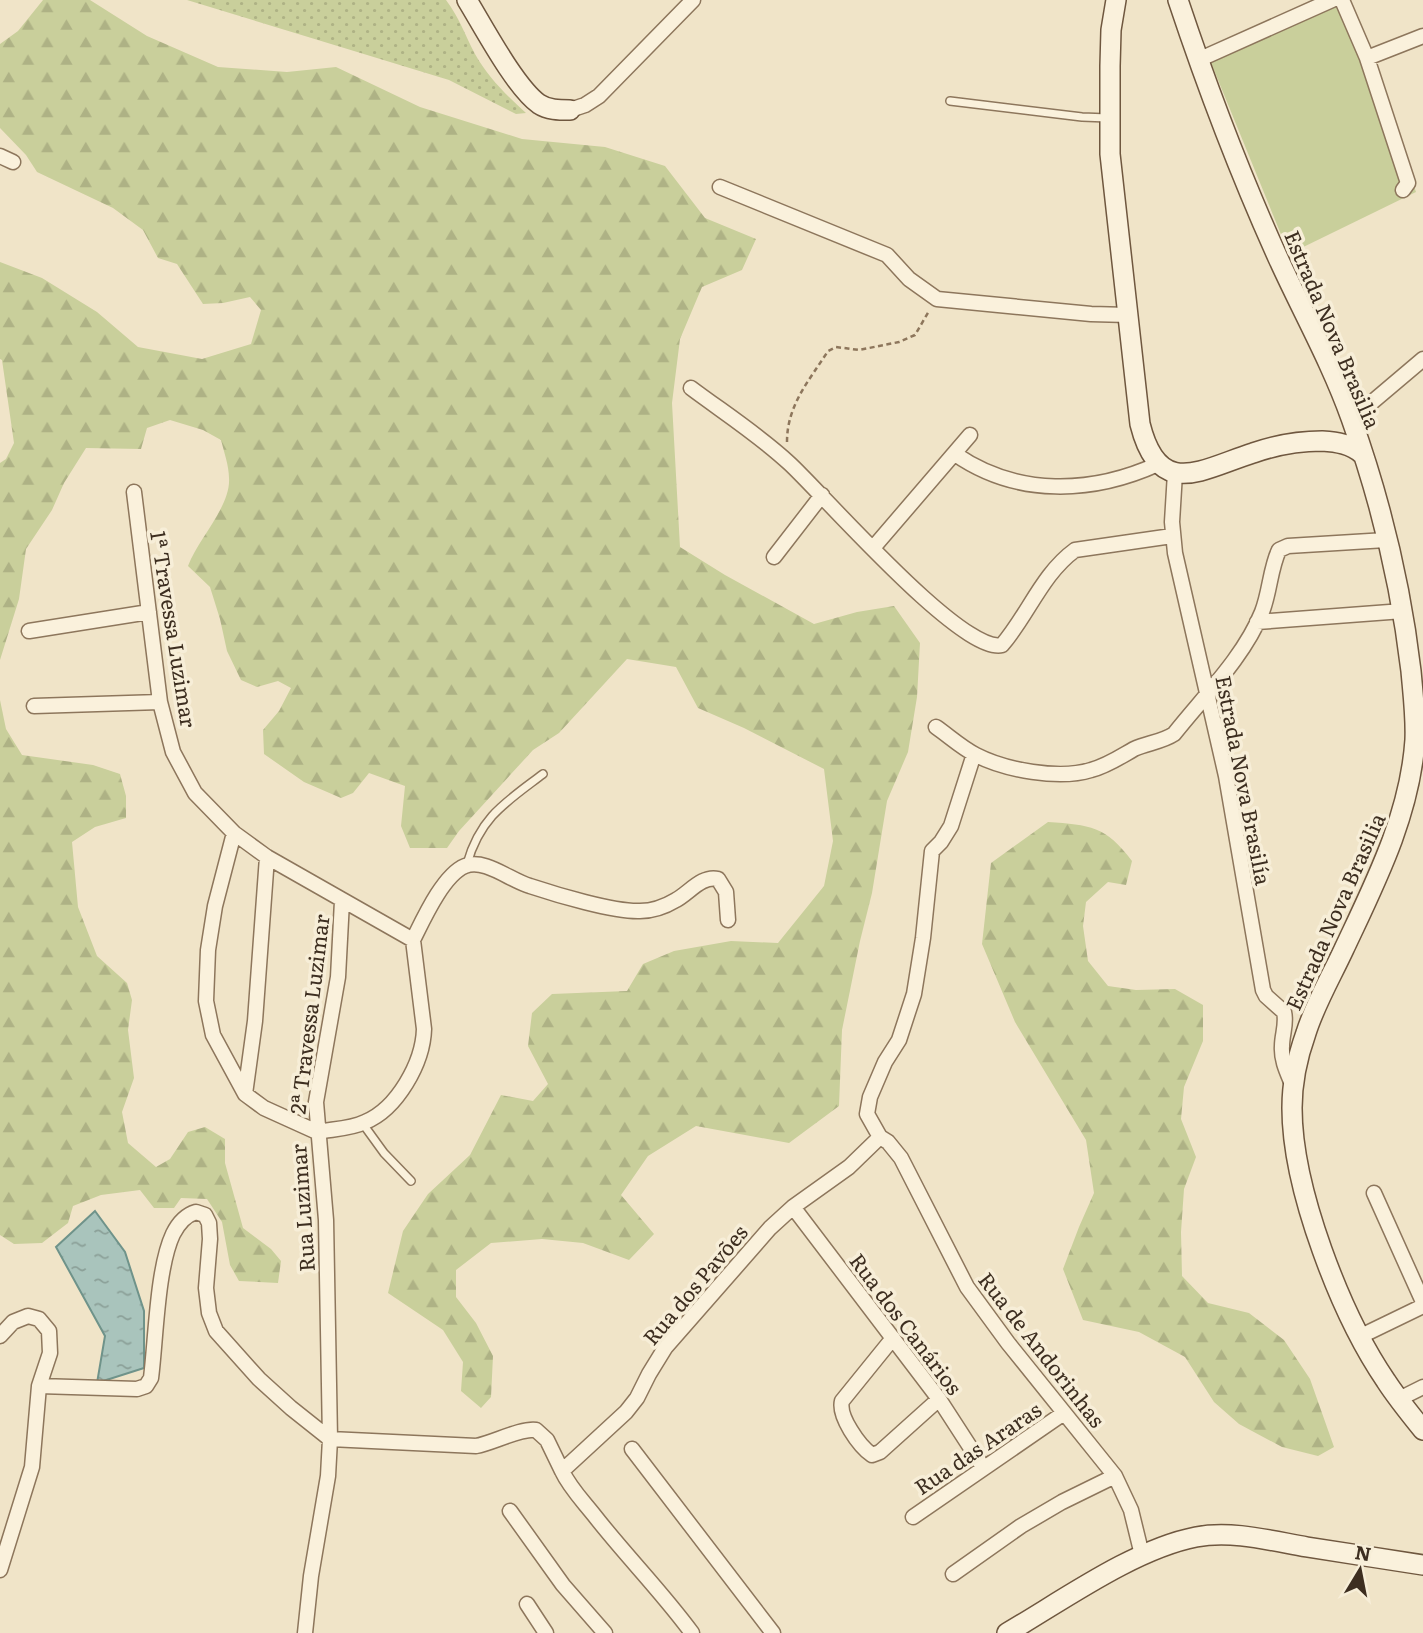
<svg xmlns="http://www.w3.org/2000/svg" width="1423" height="1633" font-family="Literata,serif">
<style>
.green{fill:url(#green-dots)}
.forest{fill:url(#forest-firs)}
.pitch{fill:#c9cf9b}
.water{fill:url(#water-ripples);stroke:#6f938a;stroke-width:2}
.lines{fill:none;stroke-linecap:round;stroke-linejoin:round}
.lane-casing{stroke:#8d765c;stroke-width:10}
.street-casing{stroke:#8d765c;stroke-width:17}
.secondary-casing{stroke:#6f573f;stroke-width:22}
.path{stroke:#8d765c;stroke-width:2.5;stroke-dasharray:5 3.5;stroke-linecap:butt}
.lane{stroke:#faf1dc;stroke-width:7}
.street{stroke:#faf1dc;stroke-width:14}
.secondary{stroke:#faf1dc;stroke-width:19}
.labels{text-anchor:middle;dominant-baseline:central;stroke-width:7;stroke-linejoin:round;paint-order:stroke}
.street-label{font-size:21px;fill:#3d2e20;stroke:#f7eed8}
</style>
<defs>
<pattern id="green-dots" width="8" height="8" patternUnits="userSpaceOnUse" patternTransform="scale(1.75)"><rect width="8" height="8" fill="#c9cf9b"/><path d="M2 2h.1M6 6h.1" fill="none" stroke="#aeb285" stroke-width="1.8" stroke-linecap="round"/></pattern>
<pattern id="forest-firs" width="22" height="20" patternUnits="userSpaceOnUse" patternTransform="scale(1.75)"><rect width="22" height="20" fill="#c9cf9b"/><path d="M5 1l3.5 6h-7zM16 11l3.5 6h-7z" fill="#aeb285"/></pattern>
<pattern id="water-ripples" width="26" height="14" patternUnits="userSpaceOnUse" patternTransform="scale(1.75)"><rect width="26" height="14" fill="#a9c4bc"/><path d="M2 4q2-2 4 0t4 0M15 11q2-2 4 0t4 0" fill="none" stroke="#8ba098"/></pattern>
</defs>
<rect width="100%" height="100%" fill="#f0e4c8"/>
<path class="green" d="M187,0H446C459,17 465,35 475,54C488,77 506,95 526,113L516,114L449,80Z"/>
<path class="forest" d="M43,0H90L147,36L218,67L287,72L336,67L420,107L522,139L605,147L665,166L705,218L756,239L742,270L702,287L680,339L672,403L680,547L725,575L814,624L857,612L894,606L920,643L917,697L908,752L887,801L872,893L860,941L842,1030L839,1106L789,1143L696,1126L648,1156L621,1195L654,1234L629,1260L583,1243L542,1239L491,1243L456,1270V1297L476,1323L493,1356L491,1397L481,1408L461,1391L463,1362L443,1330L388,1293L403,1231L428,1194L470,1155L501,1095L533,1101L548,1084L528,1046L532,1013L552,994L627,991L643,964L674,951L731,941L778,943L824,886L833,841L824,769L744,728L698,708L676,667L627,659L559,733L533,750L459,831L447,848H410L401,826L405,786L369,773L353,793L341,798L304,782L264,754L263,730L279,711L291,688L278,681L257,687L241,680L227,651L220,619L210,587L188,566C198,539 231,506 229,478C229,466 224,452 221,440L203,430L170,420L147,428L141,449L86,448L64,483L52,510L26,549L19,599L0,660V463L6,459L14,443L2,360L0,359V262L42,278L97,312L138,347L202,359L251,344L261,310L250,297L223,303L203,304L177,264L158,258L143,230L113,208L37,172L26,155L0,128V44L18,31Z
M0,700L6,729L22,755L93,765L120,774L126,796V818L95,827L72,842L78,907L97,956L127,983L132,1000L128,1030L134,1078L122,1112L128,1143L156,1167L170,1159L188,1132L205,1127L225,1139V1163L243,1228L271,1249L281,1261L278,1283L239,1281L230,1265L222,1222L207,1199L181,1198L174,1208H154L140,1190L101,1195L73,1206L68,1223L42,1243L14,1244L0,1235Z
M1048,822C1090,825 1106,826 1132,861L1126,885L1108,882L1086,902L1083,926L1088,961L1108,986L1136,990L1175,989L1203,1005V1041L1184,1087L1181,1119L1196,1157L1184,1189L1181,1232L1182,1276L1208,1303L1249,1313L1284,1340L1310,1379L1334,1447L1318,1456L1282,1447L1239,1424L1214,1402L1185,1357L1139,1332L1083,1320L1063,1269L1079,1227L1094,1193L1086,1140L1015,1022L982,944L991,863Z"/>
<path class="pitch" d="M1322,0H1348L1416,192L1289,254L1205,48Z"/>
<path class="water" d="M95,1211L125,1252L144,1311V1368L97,1383L105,1336L56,1247Z"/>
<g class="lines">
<defs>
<path id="lane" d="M950,101L1082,117L1108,118
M467,864C480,817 506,802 543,774
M363,1124L384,1153L411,1181"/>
<path id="street" d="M1342,0L1367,58L1408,183L1403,190
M1367,58L1423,36
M1198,60L1332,0
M570,110L585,105L599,96L693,0
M0,156L13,162
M720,187L887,255L909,279L937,299L1091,314L1128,315
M691,388C723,412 759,435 789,463C822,493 962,655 1002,645C1028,615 1042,574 1075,550L1172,536
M1351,420L1423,359
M955,454C1017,497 1092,494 1158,464
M1175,473L1172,522L1175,553L1226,776L1263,990L1266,996L1284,1012C1287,1024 1282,1034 1282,1046C1281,1060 1287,1072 1292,1084
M134,492L160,702L173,752L195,793L234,833L267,857L413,940L424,1029C423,1063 397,1109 365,1122C351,1129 332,1129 317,1132
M873,548L970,435
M774,557L822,495
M1257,622L1403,611
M29,631L149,612
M34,706L160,702
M936,727C949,736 962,748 976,755C1005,770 1059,780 1091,770C1107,766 1120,757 1134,749C1147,743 1162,742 1174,734C1204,696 1244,657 1262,612C1270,592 1270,569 1279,550L1288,546L1386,540
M974,754L951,826L941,842L932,851L923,938L914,994L899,1040L885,1062L870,1097L867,1114L880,1137L888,1142L901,1158L967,1287L1008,1343L1115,1476L1131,1510L1142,1555
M234,833L215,906L208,950L206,1001L213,1035L245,1094L264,1108L317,1132
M413,940C423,920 443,875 465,866C485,858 511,881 530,886C557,895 614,912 640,911C652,911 666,906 676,900C689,893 702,875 718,879L726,892L728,920
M245,1094L255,1021L267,857
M1374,1193L1423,1302
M793,1207L939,1399L983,1467
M0,1336L13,1322L28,1316L39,1319L49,1331L50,1353L39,1386L32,1467L0,1570
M1359,1337L1423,1306
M893,1338L842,1401C838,1416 859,1446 872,1455L880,1452L939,1399
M39,1386L137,1389L146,1386L151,1378C156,1339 157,1268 173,1234C178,1224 186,1215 196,1212L205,1215L209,1223L210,1239L206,1288L209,1313L216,1331L259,1379L291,1408L330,1439L476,1446C493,1443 520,1428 536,1430L547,1440L562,1471
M1399,1399L1423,1387
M632,1449L773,1633
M510,1511L563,1585L605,1633
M913,1517L1064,1413
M953,1574L1021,1526L1062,1502L1115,1476
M527,1604L546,1633
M305,1633L311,1576L328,1476L330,1439L326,1220L316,1102L338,977L342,901
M692,1633C662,1592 626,1556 594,1515C583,1501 570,1488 562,1471L626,1412L637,1398L649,1374L665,1348L770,1228L793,1207L849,1167L880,1137"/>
<path id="secondary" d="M467,0C483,26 515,87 539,104C548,110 559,110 570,110
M1116,0L1111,30L1110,66V154L1140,424C1159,500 1200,470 1253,453C1276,445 1298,441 1322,441C1337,442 1351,444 1362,454
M1178,0C1207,87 1240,174 1278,258C1302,311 1331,362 1351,418C1380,499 1401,586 1411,671C1413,694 1416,717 1415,740C1410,815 1375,883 1344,949C1331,977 1315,1004 1306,1033C1297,1058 1292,1082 1292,1108C1292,1189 1341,1315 1386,1381C1397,1398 1410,1414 1423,1430
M1007,1633C1062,1601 1134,1549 1196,1537C1232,1530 1272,1541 1307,1547C1346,1553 1384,1559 1423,1565"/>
</defs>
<use href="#lane" class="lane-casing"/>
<use href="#street" class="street-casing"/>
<use href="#secondary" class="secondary-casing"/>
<path class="path" d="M787,442C787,405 809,381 828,351L836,347L859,350L899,342L915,335L929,311"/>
<use href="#lane" class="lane"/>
<use href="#street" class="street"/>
<use href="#secondary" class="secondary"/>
</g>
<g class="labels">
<g class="street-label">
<text transform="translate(1334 329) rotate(67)">Estrada Nova Brasilia</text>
<text transform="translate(175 629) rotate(81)">1ª Travessa Luzimar</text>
<text transform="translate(1245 780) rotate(79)">Estrada Nova Brasilía</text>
<text transform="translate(1334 911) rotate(-66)">Estrada Nova Brasilia</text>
<text transform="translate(308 1014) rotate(-83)">2ª Travessa Luzimar</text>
<text transform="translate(301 1208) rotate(-94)">Rua Luzimar</text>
<text transform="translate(694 1284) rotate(-50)">Rua dos Pavões</text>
<text transform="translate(907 1323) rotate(53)">Rua dos Canários</text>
<text transform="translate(1043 1349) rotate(52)">Rua de Andorinhas</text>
<text transform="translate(977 1447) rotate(-34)">Rua das Araras</text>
</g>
</g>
<g transform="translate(1360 1570) rotate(10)" stroke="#f7eed8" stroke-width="5" paint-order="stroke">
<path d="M0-5L12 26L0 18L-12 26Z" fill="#3d2e20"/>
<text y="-10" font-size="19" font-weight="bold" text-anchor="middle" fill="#3d2e20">N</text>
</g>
</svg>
